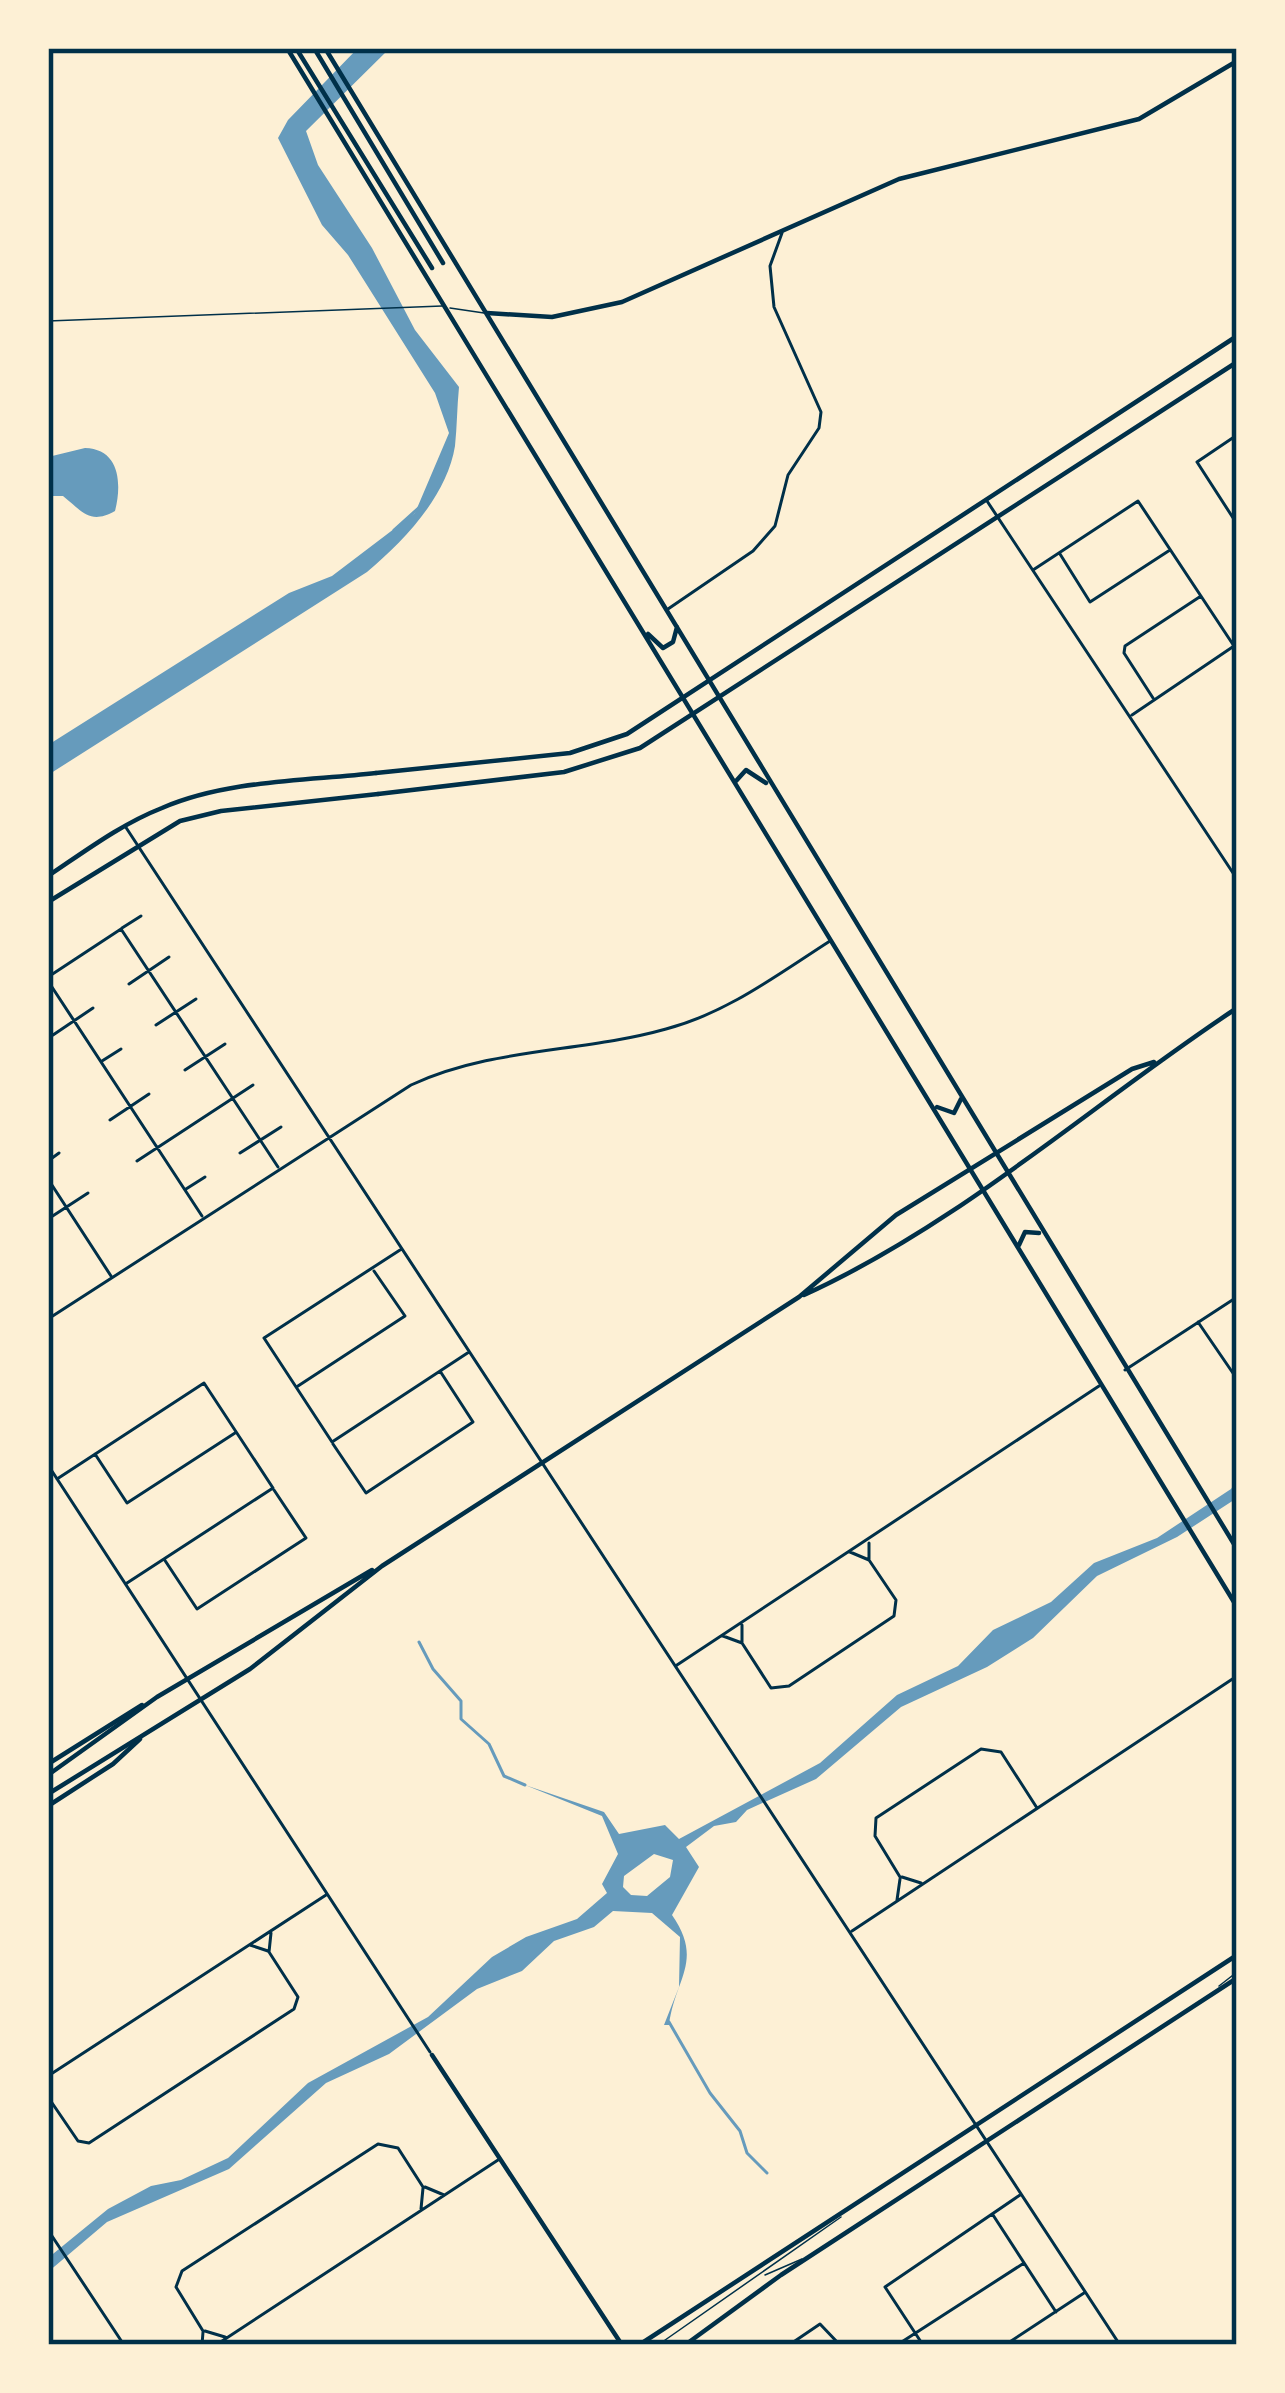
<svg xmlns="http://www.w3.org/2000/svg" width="1285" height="2393" font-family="'Golos Text',sans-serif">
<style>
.water{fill:#669bbc;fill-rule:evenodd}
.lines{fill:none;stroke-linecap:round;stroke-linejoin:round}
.stream{stroke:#669bbc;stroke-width:3}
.service{stroke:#003049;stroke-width:1.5}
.minor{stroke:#003049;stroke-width:3}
.tertiary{stroke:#003049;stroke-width:4.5}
.secondary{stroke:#003049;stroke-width:4.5}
.neatline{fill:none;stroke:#003049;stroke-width:4.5}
</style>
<rect width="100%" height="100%" fill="#fdf0d5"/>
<path class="water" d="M358,48H390L306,131L318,165L372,248L415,330L459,387C457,407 457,427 455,446C447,496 404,541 367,572L48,775V745L289,593L332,576L415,513L449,433L435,393L348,255L322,225L278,138L288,120Z
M85,448C120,449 122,484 115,511C90,525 83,512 63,496H48V457Z
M1237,1479V1498L1177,1537L1097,1576L1033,1638L987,1667L901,1707L816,1779L747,1810L736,1822L714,1826L686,1847L699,1867L672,1915C704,1961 675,1978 669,2025H664L679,1987L680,1937L652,1913L613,1911L594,1927L554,1941L522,1971L477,1989L389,2054L326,2083L229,2169L107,2222L48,2272V2258L108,2209L151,2186L181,2180L228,2158L308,2083L428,2017L492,1957L526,1937L577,1919L607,1893L602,1884L618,1854L602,1816L525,1785L604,1812L619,1834L665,1825L679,1839L820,1763L897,1695L958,1666L993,1630L1051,1602L1094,1563L1157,1538L1231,1489ZM654,1854L673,1860L670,1877L647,1896L631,1895L623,1887L624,1876Z"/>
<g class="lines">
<path class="stream" d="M394,530L423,504
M419,1642L433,1669L461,1701V1719L489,1744L504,1776L525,1785
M669,2022L710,2093L740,2131L747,2153L767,2173"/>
<path class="service" d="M450,308L484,313
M48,321L442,306
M1219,1986L1237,1972
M765,2275L802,2259
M658,2345L841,2217"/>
<path class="minor" d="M1237,435L1197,462L1237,524
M987,501L1237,879
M1060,554L1090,602L1170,550
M1033,570L1138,501L1234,646L1132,715
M668,609L753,551L775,526L788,475L819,428L821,412L774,307L770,266L782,233
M1153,698L1124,653L1125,646L1201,596
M125,826L1120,2345
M122,928L141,916
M48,977L121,929L278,1167
M48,981L202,1216
M129,984L169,957
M156,1025L196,999
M53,1035L93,1008
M102,1061L121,1049
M185,1070L225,1044
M110,1120L149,1094
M240,1153L281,1127
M48,1161L59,1153
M137,1161L253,1085
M48,1179L111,1276
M186,1189L205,1177
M48,1219L88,1193
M400,1250L264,1338L332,1442L469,1352
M48,1319L411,1085C493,1047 581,1053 666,1029C727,1013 777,975 830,941
M1198,1322L1237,1379
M1125,1370L1237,1297
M298,1386L405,1316L374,1271
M333,1444L366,1493L473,1422L440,1371
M95,1454L127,1503L235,1433
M48,1465L430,2052
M57,1479L204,1383L273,1488L127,1583
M850,1552L869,1560V1543
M164,1559L197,1609L306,1538L274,1490
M723,1636L742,1643V1625
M742,1643L771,1688L789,1686L894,1616L896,1600L869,1560
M677,1665L1099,1386
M900,1877L875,1836L876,1818L981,1749L1001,1752L1037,1808
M902,1877L921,1883
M897,1900L900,1879
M852,1931L1237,1676
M250,1945L268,1951
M269,1952L271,1933
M48,2076L326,1895
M49,2096L50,2075
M48,2097L78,2141L89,2143L294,2009L298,1997L269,1952
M425,2187L444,2195
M421,2209L423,2188
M993,2215L1056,2312
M48,2230L124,2345
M203,2331L176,2287L182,2271L378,2144L398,2148L423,2187
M205,2331L225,2337
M202,2345L203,2332
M216,2345L498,2160
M789,2345L820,2324L840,2345
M897,2345L1024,2263
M923,2345L885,2287L1020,2195
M1005,2345L1084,2293"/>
<path class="tertiary" d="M487,313L552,317L622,302L899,179L1139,119L1237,61
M376,773L570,753L627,734L1237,336
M378,794L564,772L640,748L1237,362
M48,1764L142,1705
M48,1806L113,1764L140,1739
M432,2055L622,2345
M639,2345L1237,1955
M685,2345L781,2275L1237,1978"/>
<path class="secondary" d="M287,48L1237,1607
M296,48L432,268
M314,48L443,263
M325,48L1237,1549
M648,634L663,648L673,642L677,627
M736,781L746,770L766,783
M48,876C84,852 121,824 162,808C227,780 305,781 376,773
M48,902L180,821L221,811L378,794
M937,1107L954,1113L961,1099
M1019,1245L1025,1232L1039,1233
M804,1295C962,1223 1094,1102 1237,1008
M48,1775L157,1697L372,1570
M48,1794L250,1669L382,1566L799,1297L896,1215L1132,1069L1154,1062"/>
</g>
<rect width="1285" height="2393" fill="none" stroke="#fdf0d5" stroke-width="102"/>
<rect x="51" y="51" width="1183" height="2291" class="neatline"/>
</svg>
